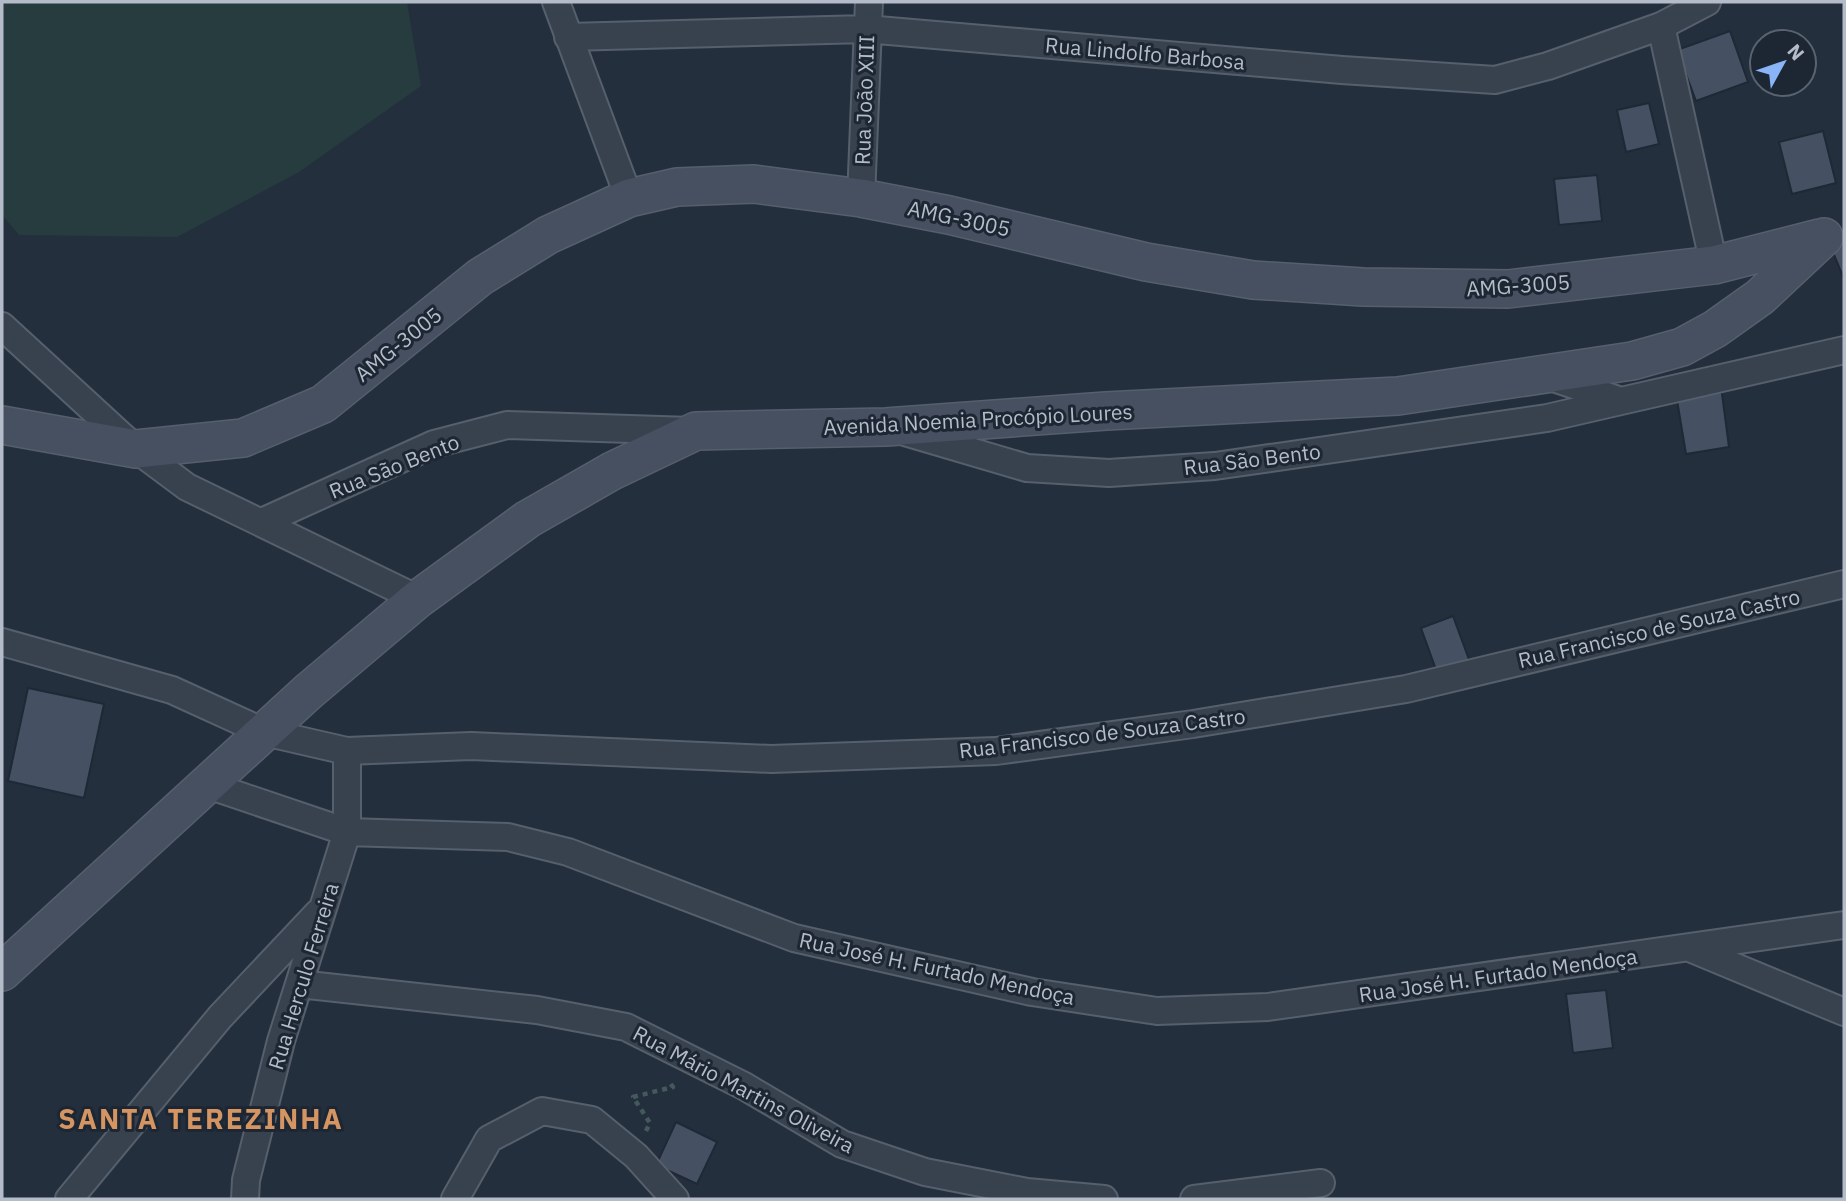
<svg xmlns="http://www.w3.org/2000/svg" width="1846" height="1201" font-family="'IBM Plex Sans',sans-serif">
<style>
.green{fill:#263c3f}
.building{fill:#455162;stroke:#1f2835;stroke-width:2}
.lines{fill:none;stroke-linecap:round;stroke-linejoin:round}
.street-casing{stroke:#565f6c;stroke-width:30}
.secondary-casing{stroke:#565f6c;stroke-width:40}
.path{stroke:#44595c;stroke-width:4.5;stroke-dasharray:5 5;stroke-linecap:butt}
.street{stroke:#38414e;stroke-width:26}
.secondary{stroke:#465061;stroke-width:37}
.labels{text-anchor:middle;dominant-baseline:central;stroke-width:6;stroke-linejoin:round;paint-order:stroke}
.street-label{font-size:21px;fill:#b4bcc9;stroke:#1d2633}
.district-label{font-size:28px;font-weight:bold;letter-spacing:2px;fill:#d59563;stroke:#1d2633}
</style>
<rect width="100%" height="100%" fill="#242f3e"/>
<path class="green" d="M2,2H407L421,86L299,172L177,237L19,235L2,215Z"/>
<path class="building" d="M1730,31L1748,82L1696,101L1677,50Z
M1649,103L1659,144L1626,152L1617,110Z
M1823,131L1836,183L1792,194L1779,142Z
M1597,175L1602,221L1559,225L1554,179Z
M1844,240V279L1830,245Z
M1721,386L1729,447L1686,454L1676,394Z
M1453,616L1471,665L1439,678L1421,628Z
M28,688L104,704L84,798L8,781Z
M1606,990L1613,1048L1573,1053L1566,994Z
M676,1122L717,1142L697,1184L656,1165Z"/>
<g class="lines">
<defs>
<path id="street" d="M556,2L629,198
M1661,26L1714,265
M568,37L866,29L1342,70L1495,80L1548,66L1661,26L1707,2
M861,198L869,2
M2,326L136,449L187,487L418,599
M1548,376L1621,401L1844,350
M905,432L1027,468L1109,473L1215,466L1547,418L1621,401
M264,521L434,444L507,425L691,431
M2,642L172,690L264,732L347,751L471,746L771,759L996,751L1193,724L1406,689L1844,584
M205,784L347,832L508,837L568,852L794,938L1032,992L1157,1011L1268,1007L1844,925
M1692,949L1844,1012
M299,984L537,1010L626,1027L744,1086L842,1144L925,1172L1027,1192L1104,1199
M69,1199L220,1017L318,913
M245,1199L246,1180L281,1041L347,832V751
M455,1199L489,1139L542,1111L592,1120L636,1156L675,1199
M1194,1199L1321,1183"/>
<path id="secondary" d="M2,425L136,449L243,438L323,404L480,277L548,235L629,198L677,187L754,184L861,198L949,215L1146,262L1253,280L1363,287L1508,289L1714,265L1820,238
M2,972L309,691L418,599L528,519L612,471L696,431L886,427L1106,411L1398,396L1632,361L1682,347L1715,329L1760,297L1824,237"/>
</defs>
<use href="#street" class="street-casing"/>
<use href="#secondary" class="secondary-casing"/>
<path class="path" d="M646,1131L650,1123L633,1097L673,1087L668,1080"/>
<use href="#street" class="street"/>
<use href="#secondary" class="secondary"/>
</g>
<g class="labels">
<g class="street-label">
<text transform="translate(1145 53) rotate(5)">Rua Lindolfo Barbosa</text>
<text transform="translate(864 100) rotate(-88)">Rua João XIII</text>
<text transform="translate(959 218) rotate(12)">AMG-3005</text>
<text transform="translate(1518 285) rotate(-4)">AMG-3005</text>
<text transform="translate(398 344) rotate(-39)">AMG-3005</text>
<text transform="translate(978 419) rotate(-3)">Avenida Noemia Procópio Loures</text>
<text transform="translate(1252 459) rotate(-7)">Rua São Bento</text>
<text transform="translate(394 466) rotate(-22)">Rua São Bento</text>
<text transform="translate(1659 628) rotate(-13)">Rua Francisco de Souza Castro</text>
<text transform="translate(1102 733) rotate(-7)">Rua Francisco de Souza Castro</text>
<text transform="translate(937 968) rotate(12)">Rua José H. Furtado Mendoça</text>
<text transform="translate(1498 975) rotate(-8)">Rua José H. Furtado Mendoça</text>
<text transform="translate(303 976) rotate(-73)">Rua Herculo Ferreira</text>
<text transform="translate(744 1089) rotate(28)">Rua Mário Martins Oliveira</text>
</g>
<g class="district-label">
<text x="201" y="1118">SANTA TEREZINHA</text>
</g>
</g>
<rect width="1846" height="1201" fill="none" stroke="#b4bcc9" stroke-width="7"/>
<g transform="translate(1783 63) rotate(50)"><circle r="33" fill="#1d2633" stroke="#59626f" stroke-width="2"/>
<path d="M0-5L12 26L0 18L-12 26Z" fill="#8ab4f8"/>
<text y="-10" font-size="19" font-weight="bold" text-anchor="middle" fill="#b4bcc9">N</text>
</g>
</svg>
